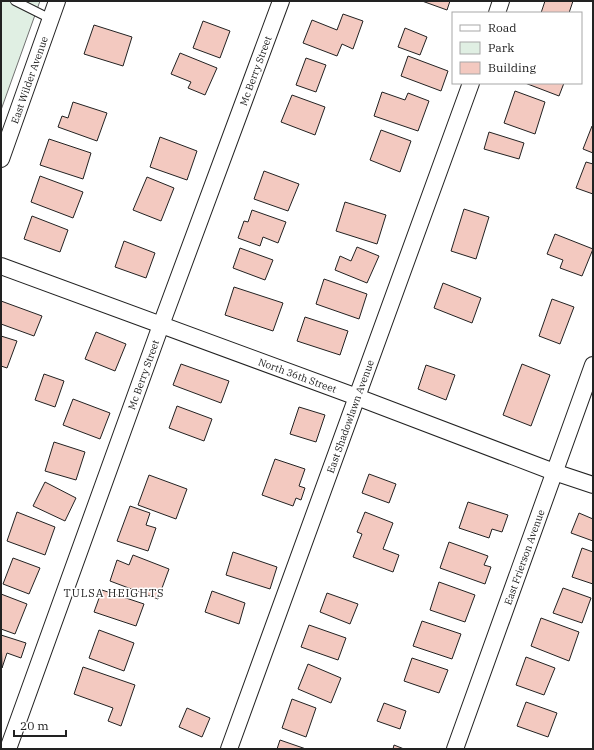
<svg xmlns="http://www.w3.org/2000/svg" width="594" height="750" font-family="'IBM Plex Serif',serif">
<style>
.green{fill:#e0efe3;stroke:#6f6f6f}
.building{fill:#f3c9c0;stroke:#222}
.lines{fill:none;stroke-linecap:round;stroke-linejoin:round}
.service-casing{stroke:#222;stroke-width:10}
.minor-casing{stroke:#222;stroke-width:18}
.service{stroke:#fff;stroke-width:8}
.minor{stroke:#fff;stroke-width:16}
.labels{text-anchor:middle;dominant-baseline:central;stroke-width:3;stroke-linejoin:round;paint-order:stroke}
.street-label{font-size:10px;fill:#222;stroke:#fff}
.neighbourhood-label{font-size:11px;letter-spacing:1px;fill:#222;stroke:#fff}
</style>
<rect width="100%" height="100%" fill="#fff"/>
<path class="green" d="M1,1H40L1,110Z"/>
<path class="building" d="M422,1H450L447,10Z
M545,1H573L569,13H541Z
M343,14L363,21L353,49L342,44L337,56L303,43L312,20L337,30Z
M203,21L230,31L220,58L193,48Z
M94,25L132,37L123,66L84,54Z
M405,28L427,37L420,55L398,47Z
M180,53L217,68L205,95L188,88L191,82L171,74Z
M408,56L448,71L441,91L401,76Z
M306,58L326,65L316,92L296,85Z
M525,83H564L559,96Z
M515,91L545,102L535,134L504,123Z
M382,92L405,100L408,93L429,101L418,131L374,116Z
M292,95L325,107L315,135L281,122Z
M73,102L107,113L97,141L58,127L62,116L68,118Z
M592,126H593V153L583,149Z
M381,130L411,141L400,172L370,160Z
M489,132L524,143L519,159L484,149Z
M160,137L197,151L187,180L150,167Z
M49,139L91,153L83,179L40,165Z
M586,162L593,164V194L576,188Z
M264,171L299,184L288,211L254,199Z
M40,176L83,192L73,218L31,202Z
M147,177L174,188L161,221L133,210Z
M345,202L386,215L377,244L336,231Z
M464,209L489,217L476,259L451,251Z
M252,210L286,222L278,243L263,237L260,246L238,238L244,221L248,222Z
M32,216L68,230L60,252L24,239Z
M555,234L593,249L582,276L560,268L563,260L547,254Z
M124,241L155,253L146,278L115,267Z
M357,247L379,256L367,283L335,270L340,256L351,261Z
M240,248L273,260L265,280L233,268Z
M324,279L367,294L359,319L316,304Z
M443,283L481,298L472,323L434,308Z
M234,287L283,303L273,331L225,315Z
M552,299L574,307L560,344L539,336Z
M1,301L42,316L34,336L1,324Z
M305,317L348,331L340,355L297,341Z
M96,332L126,344L115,371L85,359Z
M1,336L17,341L7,368L1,366Z
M181,364L229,381L221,403L173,385Z
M522,364L550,375L531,426L503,415Z
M426,365L455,375L446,400L418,389Z
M44,374L64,381L55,407L35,400Z
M73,399L110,413L100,439L63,425Z
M177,406L212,419L204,441L169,428Z
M299,407L325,415L316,442L290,434Z
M54,442L85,452L76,480L45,471Z
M275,459L305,469L299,486L305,488L301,500L296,498L293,506L262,495Z
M369,474L396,484L389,503L362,493Z
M149,475L187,489L176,519L138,505Z
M45,482L76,498L65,521L33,506Z
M468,502L508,515L502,532L492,529L489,538L459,528Z
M130,506L150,513L146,525L156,528L148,551L117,541Z
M17,512L55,527L45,555L7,541Z
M365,512L393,523L383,549L399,555L393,572L353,557L362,534L357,532Z
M579,513L593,519V541L571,533Z
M449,542L488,556L484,565L491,567L485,584L440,568Z
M582,548L593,552V584L572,577Z
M233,552L277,567L270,589L226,575Z
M133,555L169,569L158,599L110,581L117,560L129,565Z
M13,558L40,568L29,594L3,584Z
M439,582L475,595L465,622L430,610Z
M563,588L591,598L582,623L553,613Z
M102,590L144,604L136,626L94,612Z
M212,591L245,603L239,624L205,612Z
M327,593L358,604L350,624L320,612Z
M1,594L27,604L15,634L1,629Z
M541,618L579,632L569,661L531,646Z
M422,621L461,634L452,659L413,646Z
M309,625L346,638L338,660L301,647Z
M99,630L134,643L124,671L89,658Z
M1,635L26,643L21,658L7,653L2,668Z
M526,657L555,668L544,695L516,685Z
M412,658L448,670L439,693L404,681Z
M308,664L341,678L331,703L298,689Z
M83,667L135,685L121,726L108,721L113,708L74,694Z
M292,699L316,708L306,737L282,728Z
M526,702L557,713L548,737L517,726Z
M384,703L406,711L400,729L377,721Z
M187,708L210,718L202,737L179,727Z
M280,740L306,749H277Z
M394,745L404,749H393Z"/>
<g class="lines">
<defs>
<path id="service" d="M15,1L51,19"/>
<g id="minor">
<path d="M497,13L501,1"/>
<path id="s1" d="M1,159L57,1"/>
<path id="s2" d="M1,266L357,397L554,472L593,485"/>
<path id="s3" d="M8,749L161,325L281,1"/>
<path id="s4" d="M229,749L471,83"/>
<path id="s5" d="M455,749L593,365"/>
</g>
</defs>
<use href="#service" class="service-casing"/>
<use href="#minor" class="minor-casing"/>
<use href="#service" class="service"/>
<use href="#minor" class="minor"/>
</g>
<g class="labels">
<g class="street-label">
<text stroke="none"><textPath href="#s3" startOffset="722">Mc Berry Street</textPath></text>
<text stroke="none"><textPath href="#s1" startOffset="84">East Wilder Avenue</textPath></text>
<text stroke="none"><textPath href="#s3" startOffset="398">Mc Berry Street</textPath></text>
<text stroke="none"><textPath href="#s2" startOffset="316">North 36th Street</textPath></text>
<text stroke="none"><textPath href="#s4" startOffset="354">East Shadowlawn Avenue</textPath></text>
<text stroke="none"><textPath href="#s5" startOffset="204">East Frierson Avenue</textPath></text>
</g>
<g class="neighbourhood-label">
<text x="114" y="593">TULSA HEIGHTS</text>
</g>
</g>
<rect width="594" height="750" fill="none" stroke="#222222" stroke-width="4"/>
<rect x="452" y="12" width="130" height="72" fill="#ffffff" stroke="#a7a7a7"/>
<rect x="460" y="25" width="20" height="6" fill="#ffffff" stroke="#a7a7a7"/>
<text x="488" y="32" font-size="12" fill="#222222">Road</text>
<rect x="460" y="42" width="20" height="12" fill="#e0efe3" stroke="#a7a7a7"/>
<text x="488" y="52" font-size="12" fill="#222222">Park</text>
<rect x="460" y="62" width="20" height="12" fill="#f3c9c0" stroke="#a7a7a7"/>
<text x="488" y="72" font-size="12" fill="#222222">Building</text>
<path d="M14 730v6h52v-6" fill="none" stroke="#222222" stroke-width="2"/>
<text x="20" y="730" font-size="12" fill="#222222" stroke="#ffffff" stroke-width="3" paint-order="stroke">20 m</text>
</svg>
